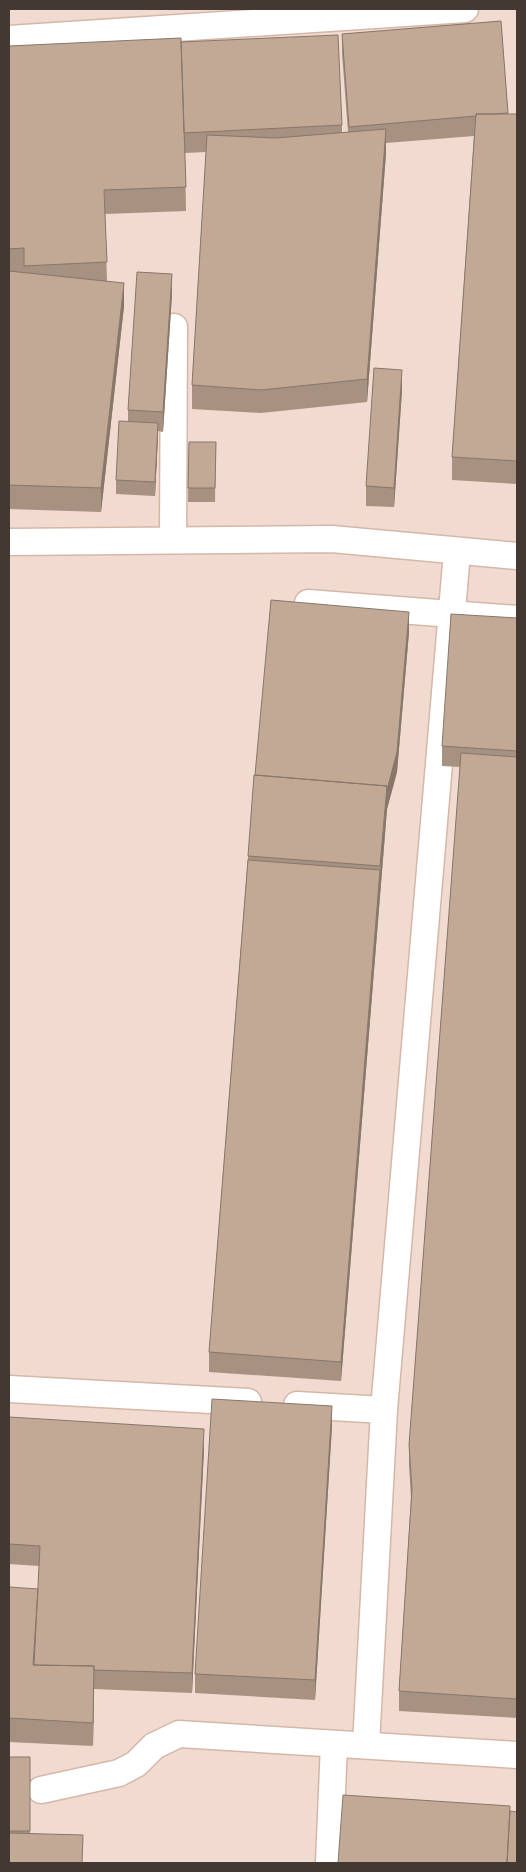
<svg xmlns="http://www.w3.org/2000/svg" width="526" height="1872" font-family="Quicksand,sans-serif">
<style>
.industrial{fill:#f1dacf}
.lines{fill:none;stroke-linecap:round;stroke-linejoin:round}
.minor-casing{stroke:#d5b7a9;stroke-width:29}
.minor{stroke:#fff;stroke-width:26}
.wall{fill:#a79181}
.shaded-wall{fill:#887669}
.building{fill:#c2a996;stroke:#887669}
</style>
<rect width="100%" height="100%" fill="#fbe8df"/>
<path class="industrial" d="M9,9H517V1863H9Z"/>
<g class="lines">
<defs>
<path id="minor" d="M9,39L465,9
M173,540L174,327
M9,542L332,539L517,556
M308,603L517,619
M9,1389L248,1402
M297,1405L384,1410
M366,1745L384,1410L457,552
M41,1790L119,1773L136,1764L154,1746L179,1734L517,1755
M329,1863L334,1744"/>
</defs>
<use href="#minor" class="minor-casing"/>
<use href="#minor" class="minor"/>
</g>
<path class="wall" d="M501,21L508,114H517V484L452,480V457L474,136L386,143V153L367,402L261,413L192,409V385L206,152L185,153L186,211L105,214L107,281L124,306L101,512L9,509V46L181,42L342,125V133L348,132L342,54V34Z
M172,294L163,432L158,431L155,496L116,494V480L128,422V410Z
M402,390L394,507L366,506V486Z
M189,442H216L215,502H188Z
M517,618V1718L399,1711V1691L411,1499L409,1465V1445L460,767L442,766V746Z
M409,632L397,772L387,809L341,1381L209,1372V1352L248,856Z
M9,1417L204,1449L192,1693L94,1689L93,1746L9,1742V1587L38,1601L39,1566L9,1564Z
M332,1426L315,1700L195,1693V1674Z
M9,1757H30V1833L9,1863Z"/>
<path class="shaded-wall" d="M386,129V153L367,402V379Z
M172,274V294L163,432V412Z
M124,283V306L101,512V488Z
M402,370V390L394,507V488Z
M158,423V437L155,496V482Z
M409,612V632L397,772L387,809L341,1381V1362L387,786Z
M332,1406V1426L315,1700V1680Z
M204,1429V1449L192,1693V1673Z
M94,1666V1690L93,1746V1723Z"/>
<path class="building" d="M501,21L508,113L494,114H476V116L349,127L342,34Z
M338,35L342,125L184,133L181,42Z
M181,38L186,187L104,190L107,262L24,266V248L9,249V46Z
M476,114H517V461L452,457Z
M386,129L367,379L261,390L192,385L207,135L276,138Z
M9,271L124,283L101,488L9,485Z
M137,272L172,274L163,412L128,410Z
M374,368L402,370L394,488L366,486Z
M119,421L158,423L155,482L116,480Z
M189,442H216L215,488H188Z
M271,600L409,612L397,752L387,790V786L255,775Z
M451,614L517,618V751L442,746Z
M461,753L517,757V1699L399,1691L412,1489L409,1445Z
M254,775L387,786L380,866L248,856Z
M248,860L380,870L341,1362L209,1352Z
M212,1399L332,1406L315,1680L195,1674Z
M9,1417L204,1429L192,1673L94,1670V1666L34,1665L40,1546L9,1544Z
M9,1587L38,1589L33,1665L94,1666L93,1723L9,1718Z
M9,1757H30V1831H9Z
M343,1795L510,1806L507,1863H338Z
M510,1811L517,1812V1863H507Z
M9,1833L83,1835L82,1863H9Z"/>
<rect width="526" height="1872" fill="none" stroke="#443832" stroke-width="20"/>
</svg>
